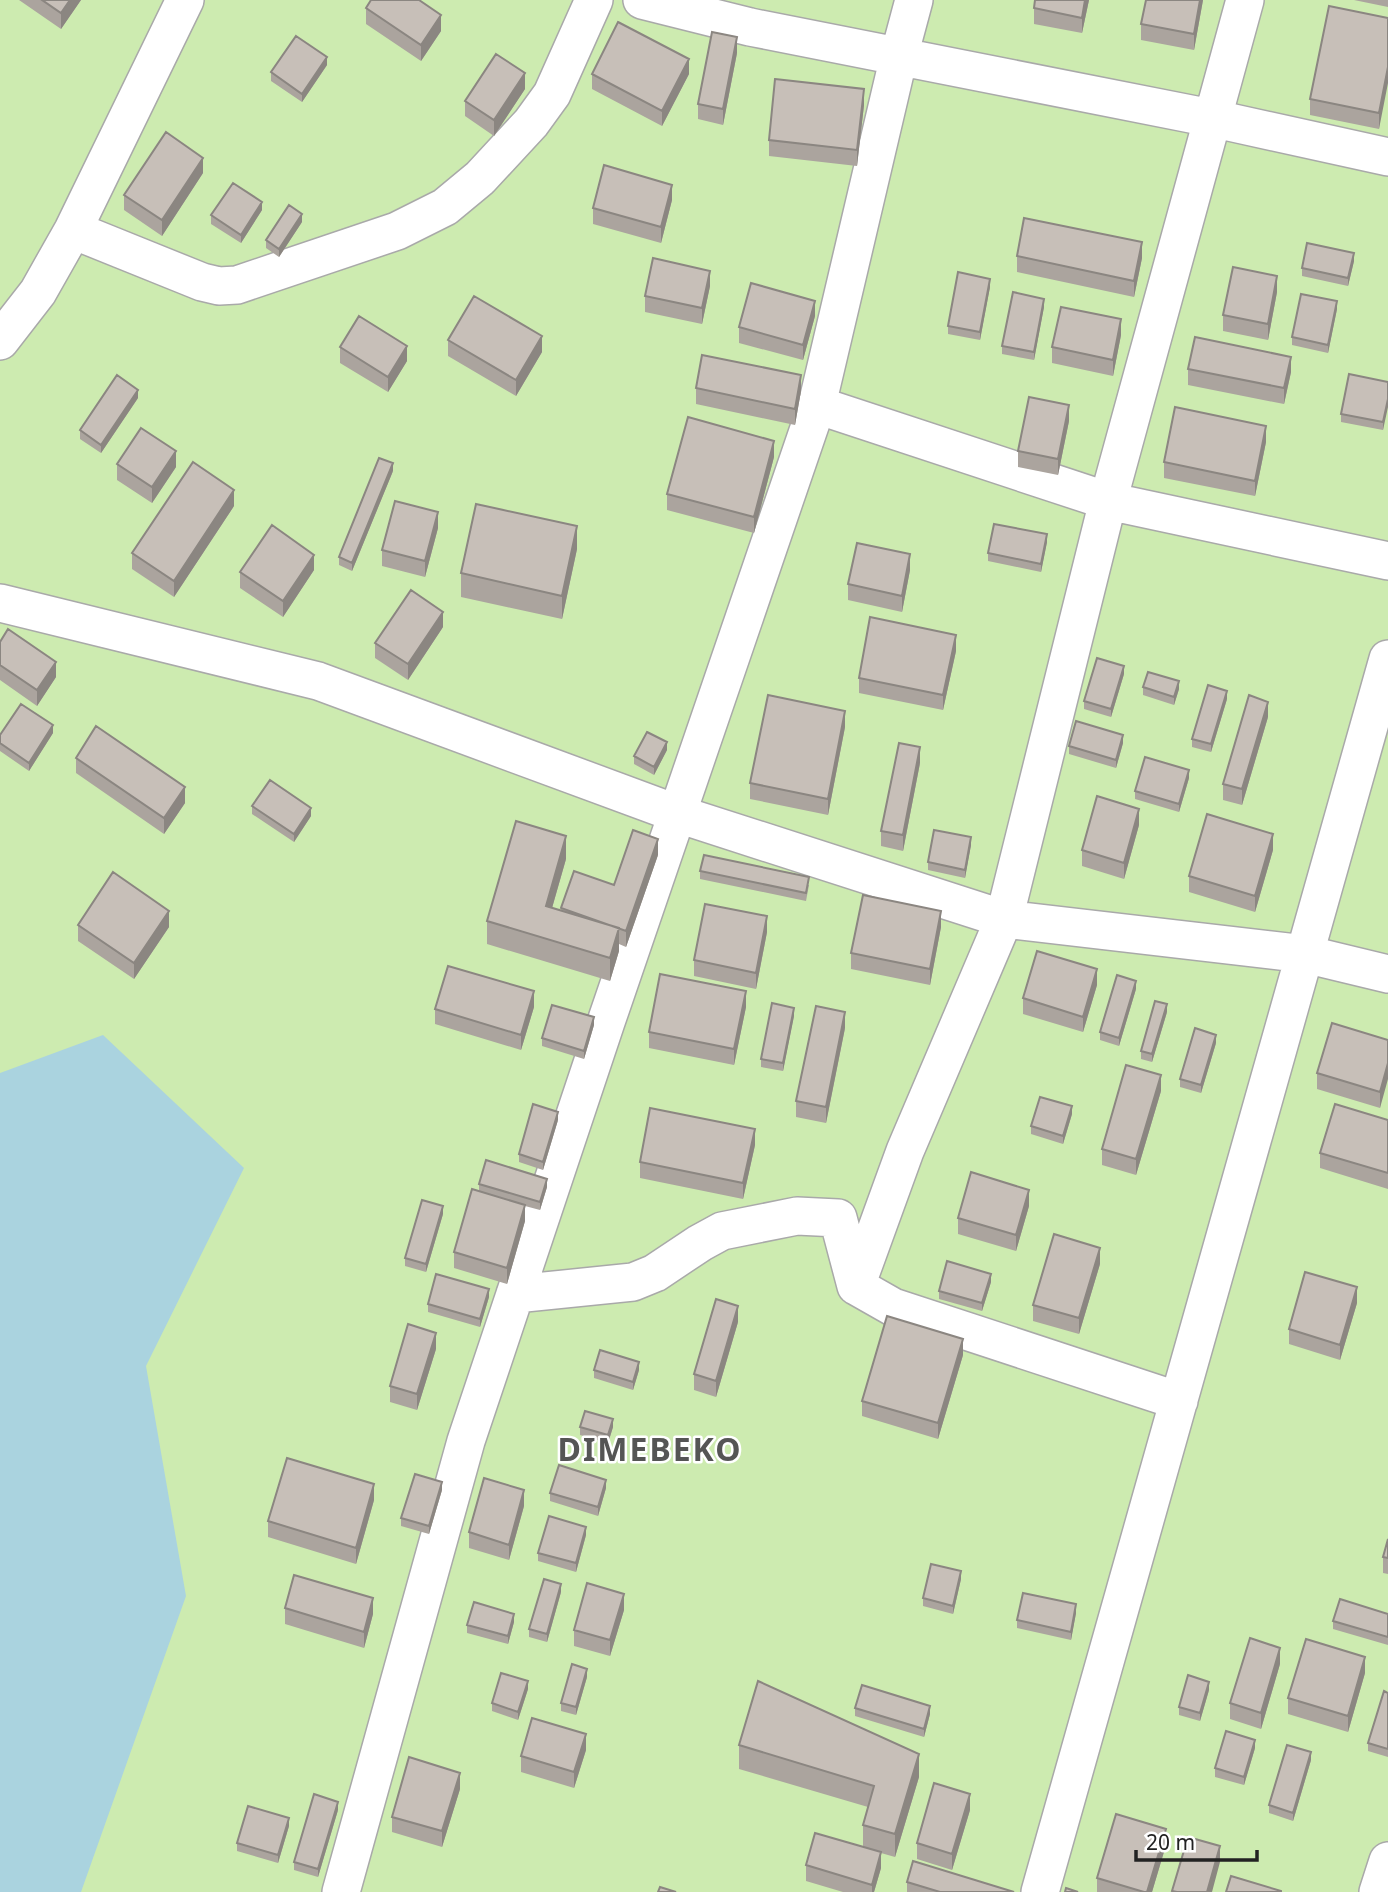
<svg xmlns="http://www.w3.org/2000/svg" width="1388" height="1892" font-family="'Noto Sans',sans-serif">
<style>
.grass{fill:#cdebb0}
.water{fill:#aad3df}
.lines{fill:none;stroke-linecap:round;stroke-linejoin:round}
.minor-casing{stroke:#a9a9a9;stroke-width:40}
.minor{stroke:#fff;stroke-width:37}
.wall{fill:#aba49e}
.shaded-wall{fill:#8b8681}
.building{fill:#c7bfb8;stroke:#8b8681;stroke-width:2}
.labels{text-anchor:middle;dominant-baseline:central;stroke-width:5;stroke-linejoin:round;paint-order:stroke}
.district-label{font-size:32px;font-weight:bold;letter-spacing:2px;fill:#555;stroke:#fff}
</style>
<rect width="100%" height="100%" fill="#f2efe9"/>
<path class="grass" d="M0,0H1388V1892H0Z"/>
<path class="water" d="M103,1035L244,1168L146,1366L186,1596L81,1892H0V1073Z"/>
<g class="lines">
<defs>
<path id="minor" d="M642,0L750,27L1211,118L1388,157
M73,230L202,282L219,286L237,285L397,231L445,207L480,178L531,123L552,94L594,0
M0,341L38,292L73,230L185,0
M817,405L1108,501L1388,561
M0,603L318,681L678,814L1004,919L1305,954L1388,974
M856,1286L905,1151L1004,919L1108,501L1245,0
M515,1294L633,1282L655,1273L700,1243L722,1231L797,1216L838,1218L856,1286L893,1307L1179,1401
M341,1892L466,1441L606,1022L817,405L899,56L914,0
M1040,1892L1388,659
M1378,1892L1388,1861"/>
</defs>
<use href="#minor" class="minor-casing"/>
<use href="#minor" class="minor"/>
</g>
<path class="wall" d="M19,0H81L61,29Z
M1089,0L1082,33L1034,24V8Z
M1203,0L1194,50L1141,40V24Z
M1354,0H1388V7Z
M366,8L441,31L421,61L366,24Z
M1388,18L1379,129L1310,115V99Z
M737,53L723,125L698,119V104Z
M327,65L302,102L271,81V72Z
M592,74H689L662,126L592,89Z
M525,89L494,136L465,116V101Z
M864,105L857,166L769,156V140Z
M203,173L162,236L124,210V195Z
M672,200L661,243L593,224V208Z
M262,210L241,243L211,224V215Z
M302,222L279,257L266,248V240Z
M1017,256L1142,258L1134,297L1017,272Z
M1354,261L1348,286L1302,276V268Z
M710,286L702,324L645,312V296Z
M990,287L980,340L948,334V326Z
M1277,292L1268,340L1223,331V315Z
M1044,307L1034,360L1002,354V346Z
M1337,309L1328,353L1292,345V337Z
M815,316L803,360L739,343V327Z
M1121,335L1113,376L1052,363V347Z
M448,340L542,352L516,396L448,356Z
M340,347L407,361L388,392L340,363Z
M1188,369L1291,372L1284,404L1188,385Z
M1388,382L1383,430L1341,422V414Z
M696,388L801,391L795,425L696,404Z
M138,398L101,453L80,439V430Z
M1069,421L1058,475L1018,467V451Z
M1266,442L1255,496L1164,478V462Z
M774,457L754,533L667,510V494Z
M117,464L176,467L152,503L117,480Z
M393,471L352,571L339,565V557Z
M234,506L174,597L132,569V553Z
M438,528L425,577L382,566V550Z
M1047,542L1041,572L988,561V553Z
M577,549L562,619L461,597V573Z
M314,570L283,617L240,588V572Z
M910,570L902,612L848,600V584Z
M443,627L408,680L375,658V643Z
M0,642L56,677L37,706L0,680Z
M956,651L943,710L859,693V678Z
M1124,674L1111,717L1084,709V701Z
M1143,687L1179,689L1174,705L1143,695Z
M1227,699L1211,752L1192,747V739Z
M1268,717L1242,805L1223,800V784Z
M845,727L828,815L750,799V783Z
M53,733L29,771L0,751V735Z
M1123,743L1116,768L1069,754V746Z
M667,750L654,775L634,764V756Z
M76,758L185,803L164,834L76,773Z
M920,763L903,851L881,846V831Z
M1189,778L1179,812L1135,799V791Z
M252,806L311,816L294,842L252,814Z
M1139,825L1124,879L1082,866V850Z
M971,845L965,878L928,870V862Z
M1273,850L1255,912L1189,892V876Z
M658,855L626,947L619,944V951L610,981L487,944V921L566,859L552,908L561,910V908L614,885Z
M700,871L809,885L806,901L700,879Z
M78,925L169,927L134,979L78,941Z
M941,927L930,985L851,969V953Z
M767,932L756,989L694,976V960Z
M1097,985L1083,1032L1023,1014V998Z
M1136,989L1119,1046L1100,1040V1032Z
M534,1007L521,1050L435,1024V1009Z
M746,1007L734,1065L649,1048V1032Z
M1167,1012L1152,1062L1141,1059V1051Z
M794,1016L783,1071L761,1067V1059Z
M594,1025L584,1059L542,1046V1038Z
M845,1028L826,1123L796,1117V1101Z
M1388,1040L1380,1108L1317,1089V1073Z
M1216,1043L1201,1093L1180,1087V1079Z
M1161,1091L1136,1175L1102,1165V1149Z
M1072,1114L1063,1144L1031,1134V1126Z
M558,1120L543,1170L519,1162V1154Z
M1388,1120V1189L1320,1168V1153Z
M755,1145L743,1199L640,1178V1162Z
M479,1184L547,1187L540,1210L525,1206V1221L507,1284L454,1268V1252L479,1191Z
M1029,1206L1016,1251L958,1234V1218Z
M443,1214L426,1272L405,1266V1258Z
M1100,1264L1079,1334L1033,1321V1305Z
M991,1282L982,1311L939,1299V1291Z
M489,1297L480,1327L428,1312V1304Z
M1357,1303L1340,1360L1289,1344V1329Z
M738,1322L716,1397L694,1390V1374Z
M436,1349L417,1410L390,1402V1386Z
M963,1355L938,1439L862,1416V1401Z
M594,1370H639L633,1390L594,1378Z
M580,1427H613L608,1443L580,1435Z
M606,1488L598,1516L550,1501V1493Z
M442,1490L429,1534L401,1526V1518Z
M374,1500L356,1564L268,1537V1521Z
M524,1506L509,1560L469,1548V1532Z
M586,1535L576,1572L538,1561V1553Z
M1388,1539V1574L1383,1573V1557Z
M961,1579L953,1614L923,1606V1598Z
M561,1592L547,1642L529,1637V1629Z
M285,1608L373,1614L364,1648L285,1624Z
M624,1610L610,1656L574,1646V1630Z
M1076,1613L1071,1640L1017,1628V1620Z
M1388,1614V1645L1333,1629V1621Z
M514,1622L508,1644L467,1633V1625Z
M1280,1664L1261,1729L1230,1719V1703Z
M1365,1673L1348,1732L1288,1714V1698Z
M587,1677L576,1715L561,1711V1703Z
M528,1689L518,1720L492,1711V1703Z
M1209,1690L1200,1721L1179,1715V1707Z
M1388,1693V1757L1368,1751V1743Z
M855,1708L930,1714L924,1737L855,1716Z
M739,1745L919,1777L895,1857L881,1853V1868L874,1892H843L806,1881V1865L863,1847V1825L868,1807L739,1769Z
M1255,1748L1244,1785L1215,1777V1768Z
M586,1750L574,1788L521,1772V1756Z
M1311,1760L1293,1821L1269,1813V1805Z
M460,1789L442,1847L392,1832V1817Z
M338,1810L318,1877L294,1870V1862Z
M970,1810L952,1870L917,1859V1843Z
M289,1826L278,1863L237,1851V1843Z
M1166,1845L1152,1892H1097V1878Z
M907,1882L1014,1892H907Z"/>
<path class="shaded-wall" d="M70,0H81L61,29V13Z
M1085,0H1089L1082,33V18Z
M1200,0H1203L1194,50V34Z
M441,15V31L421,61V45Z
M737,37V53L723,125V109Z
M327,57V65L302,102V94Z
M689,59V74L662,126V111Z
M1388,67V83L1379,129V113Z
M525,73V89L494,136V120Z
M864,89V105L857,166V150Z
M203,158V173L162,236V220Z
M672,185V200L661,243V227Z
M262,202V210L241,243V235Z
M302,214V222L279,257V249Z
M1142,242V258L1134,297V281Z
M1354,253V261L1348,286V278Z
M710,271V286L702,324V308Z
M1277,276V292L1268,340V324Z
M990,279V287L980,340V332Z
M1044,299V307L1034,360V352Z
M815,301V316L803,360V345Z
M1337,301V309L1328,353V345Z
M1121,319V335L1113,376V360Z
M542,336V352L516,396V380Z
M407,346V361L388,392V377Z
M1291,357V372L1284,404V388Z
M801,375V391L795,425V409Z
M138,390V398L101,453V445Z
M1388,399V407L1383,430V422Z
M1069,405V421L1058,475V459Z
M1266,426V442L1255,496V481Z
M774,441V457L754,533V517Z
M176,451V467L152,503V487Z
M393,463V471L352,571V563Z
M234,490V506L174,597V581Z
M438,512V528L425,577V561Z
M577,526V549L562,619V596Z
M1047,534V542L1041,572V564Z
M910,554V570L902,612V596Z
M314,555V570L283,617V601Z
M443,612V627L408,680V664Z
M956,635V651L943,710V695Z
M56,662V677L37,706V690Z
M1124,666V674L1111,717V709Z
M1179,681V689L1174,705V697Z
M1227,691V699L1211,752V744Z
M1268,702V717L1242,805V789Z
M845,711V727L828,815V799Z
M53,725V733L29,771V763Z
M1123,735V743L1116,768V760Z
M667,742V750L654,775V767Z
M920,747V763L903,851V835Z
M1189,770V778L1179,812V804Z
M185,787V803L164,834V818Z
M311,808V816L294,842V834Z
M1139,809V825L1124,879V863Z
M1273,834V850L1255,912V896Z
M566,836V859L546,929V906Z
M971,837V845L965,878V870Z
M658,839V855L626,947V931Z
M169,911V927L134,979V963Z
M941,911V927L930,985V969Z
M767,916V932L756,989V973Z
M619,928V951L610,981V958Z
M1097,969V985L1083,1032V1017Z
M1136,981V989L1119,1046V1038Z
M534,991V1007L521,1050V1035Z
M746,991V1007L734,1065V1049Z
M1167,1004V1012L1152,1062V1054Z
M794,1008V1016L783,1071V1063Z
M845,1012V1028L826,1123V1107Z
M594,1017V1025L584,1059V1051Z
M1216,1035V1043L1201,1093V1085Z
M1388,1063V1079L1380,1108V1092Z
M1161,1075V1091L1136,1175V1159Z
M1072,1106V1114L1063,1144V1136Z
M558,1112V1120L543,1170V1162Z
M755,1129V1145L743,1199V1183Z
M547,1179V1187L540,1210V1202Z
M1029,1190V1206L1016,1251V1235Z
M525,1205V1221L507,1284V1268Z
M443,1206V1214L426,1272V1264Z
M1100,1248V1264L1079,1334V1318Z
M991,1274V1282L982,1311V1303Z
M1357,1287V1303L1340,1360V1345Z
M489,1289V1297L480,1327V1319Z
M738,1306V1322L716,1397V1381Z
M436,1333V1349L417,1410V1394Z
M963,1339V1355L938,1439V1423Z
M639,1362V1370L633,1390V1382Z
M613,1419V1427L608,1443V1435Z
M606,1480V1488L598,1516V1507Z
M442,1482V1490L429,1534V1526Z
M374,1484V1500L356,1564V1548Z
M524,1490V1506L509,1560V1545Z
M586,1527V1535L576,1572V1563Z
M961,1571V1579L953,1614V1606Z
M561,1584V1592L547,1642V1634Z
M624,1594V1610L610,1656V1640Z
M373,1598V1614L364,1648V1632Z
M1076,1604V1613L1071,1640V1632Z
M514,1614V1622L508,1644V1636Z
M1280,1648V1664L1261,1729V1713Z
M1365,1657V1673L1348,1732V1716Z
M587,1669V1677L576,1715V1707Z
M528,1681V1689L518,1720V1712Z
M1209,1682V1690L1200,1721V1713Z
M930,1706V1714L924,1737V1729Z
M586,1734V1750L574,1788V1772Z
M1255,1740V1748L1244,1785V1777Z
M1311,1752V1760L1293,1821V1813Z
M919,1754V1777L895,1857V1834Z
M460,1773V1789L442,1847V1831Z
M970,1794V1810L952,1870V1854Z
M338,1802V1810L318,1877V1869Z
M289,1818V1826L278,1863V1855Z
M1166,1829V1845L1152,1892H1147Z
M1220,1846V1862L1212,1892H1207Z
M881,1852V1868L874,1892H872V1885Z"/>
<path class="building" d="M42,0H70L61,13Z
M371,0H419L441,15L421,45L366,8Z
M1035,0H1085L1082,18L1034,8Z
M1146,0H1200L1194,34L1141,24Z
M1329,6L1388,18V67L1379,113L1310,99Z
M618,22L689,59L662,111L592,74Z
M712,32L737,37L723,109L698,104Z
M296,36L327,57L302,94L271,72Z
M496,54L525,73L494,120L465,101Z
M775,79L864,89L857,150L769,140Z
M166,132L203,158L162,220L124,195Z
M604,165L672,185L661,227L593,208Z
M233,183L262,202L241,235L211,215Z
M289,205L302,214L279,249L266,240Z
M1024,218L1142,242L1134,281L1017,256Z
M1307,243L1354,253L1348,278L1302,268Z
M653,258L710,271L702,308L645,296Z
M1233,267L1277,276L1268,324L1223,315Z
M958,272L990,279L980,332L948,326Z
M751,283L815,301L803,345L739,327Z
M1013,292L1044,299L1034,352L1002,346Z
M1301,294L1337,301L1328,345L1292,337Z
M474,296L542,336L516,380L448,340Z
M1061,307L1121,319L1113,360L1052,347Z
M359,316L407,346L388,377L340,347Z
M1195,337L1291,357L1284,388L1188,369Z
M702,355L801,375L795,409L696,388Z
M1349,374L1388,382V399L1383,422L1341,414Z
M117,375L138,390L101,445L80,430Z
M1029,397L1069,405L1058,459L1018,451Z
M1175,407L1266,426L1255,481L1164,462Z
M688,417L774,441L754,517L667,494Z
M141,428L176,451L152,487L117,464Z
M379,458L393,463L352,563L339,557Z
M193,462L234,490L174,581L132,553Z
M395,501L438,512L425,561L382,550Z
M476,504L577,526L562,596L461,573Z
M994,524L1047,534L1041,564L988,553Z
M272,525L314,555L283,601L240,572Z
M857,543L910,554L902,596L848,584Z
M411,590L443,612L408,664L375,643Z
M870,617L956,635L943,695L859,678Z
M8,629L56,662L37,690L0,665V642Z
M1097,658L1124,666L1111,709L1084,701Z
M1148,672L1179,681L1174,697L1143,687Z
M1208,685L1227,691L1211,744L1192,739Z
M768,695L845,711L828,799L750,783Z
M1249,695L1268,702L1242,789L1223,784Z
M21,704L53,725L29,763L0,743V735Z
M1076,721L1123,735L1116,760L1069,746Z
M96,726L185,787L164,818L76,758Z
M647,732L667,742L654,767L634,756Z
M899,743L920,747L903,835L881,831Z
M1145,757L1189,770L1179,804L1135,791Z
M270,780L311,808L294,834L252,806Z
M1097,796L1139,809L1124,863L1082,850Z
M1207,814L1273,834L1255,896L1189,876Z
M516,821L566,836L546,906L619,928L610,958L487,921Z
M633,830L658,839L626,931L561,908L574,871L614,885Z
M934,830L971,837L965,870L928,862Z
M704,855L809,877L806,893L700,871Z
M113,872L169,911L134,963L78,925Z
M863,895L941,911L930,969L851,953Z
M705,904L767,916L756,973L694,960Z
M1037,951L1097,969L1083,1017L1023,998Z
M448,966L534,991L521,1035L435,1009Z
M660,974L746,991L734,1049L649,1032Z
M1117,975L1136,981L1119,1038L1100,1032Z
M1155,1001L1167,1004L1152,1054L1141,1051Z
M772,1003L794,1008L783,1063L761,1059Z
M552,1005L594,1017L584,1051L542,1038Z
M816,1006L845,1012L826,1107L796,1101Z
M1332,1023L1388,1040V1063L1380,1092L1317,1073Z
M1195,1028L1216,1035L1201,1085L1180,1079Z
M1126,1065L1161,1075L1136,1159L1102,1149Z
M1040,1097L1072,1106L1063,1136L1031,1126Z
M533,1104L558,1112L543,1162L519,1154Z
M1335,1104L1388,1120V1173L1320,1153Z
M650,1108L755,1129L743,1183L640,1162Z
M486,1160L547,1179L540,1202L479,1184Z
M971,1172L1029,1190L1016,1235L958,1218Z
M472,1189L525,1205L507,1268L454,1252Z
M422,1200L443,1206L426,1264L405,1258Z
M1054,1234L1100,1248L1079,1318L1033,1305Z
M947,1261L991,1274L982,1303L939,1291Z
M1305,1272L1357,1287L1340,1345L1289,1329Z
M436,1274L489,1289L480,1319L428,1304Z
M716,1299L738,1306L716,1381L694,1374Z
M887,1316L963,1339L938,1423L862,1401Z
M408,1324L436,1333L417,1394L390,1386Z
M600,1350L639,1362L633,1382L594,1370Z
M585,1411L613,1419L608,1435L580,1427Z
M287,1458L374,1484L356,1548L268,1521Z
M559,1465L606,1480L598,1507L550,1493Z
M415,1474L442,1482L429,1526L401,1518Z
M484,1478L524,1490L509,1545L469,1532Z
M549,1516L586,1527L576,1563L538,1553Z
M1388,1539V1558L1383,1557Z
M931,1564L961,1571L953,1606L923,1598Z
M294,1575L373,1598L364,1632L285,1608Z
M544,1579L561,1584L547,1634L529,1629Z
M587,1583L624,1594L610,1640L574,1630Z
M1023,1593L1076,1604L1071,1632L1017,1620Z
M1340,1599L1388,1614V1637L1333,1621Z
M474,1602L514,1614L508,1636L467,1625Z
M1250,1638L1280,1648L1261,1713L1230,1703Z
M1306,1639L1365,1657L1348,1716L1288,1698Z
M572,1664L587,1669L576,1707L561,1703Z
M501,1673L528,1681L518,1712L492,1703Z
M1188,1675L1209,1682L1200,1713L1179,1707Z
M758,1681L919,1754L895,1834L863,1825L874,1786L739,1745Z
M862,1685L930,1706L924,1729L855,1708Z
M1384,1691L1388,1693V1749L1368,1743Z
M532,1718L586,1734L574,1772L521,1756Z
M1226,1731L1255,1740L1244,1777L1215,1768Z
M1287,1745L1311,1752L1293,1813L1269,1805Z
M409,1757L460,1773L442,1831L392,1817Z
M934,1783L970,1794L952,1854L917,1843Z
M314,1794L338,1802L318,1869L294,1862Z
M248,1806L289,1818L278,1855L237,1843Z
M1116,1814L1166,1829L1147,1892H1144L1097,1878Z
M815,1833L881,1852L872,1885L806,1865Z
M1188,1837L1220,1846L1207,1892H1177L1172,1891Z
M913,1861L1014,1892H940L907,1882Z
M1231,1876L1281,1891V1892H1226Z
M660,1887L676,1892H658Z
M1066,1888L1078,1892H1065Z"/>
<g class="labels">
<g class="district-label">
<text x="650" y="1448">DIMEBEKO</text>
</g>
</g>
<path d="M1136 1850v10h121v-10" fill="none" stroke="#222222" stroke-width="3.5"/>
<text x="1146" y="1850" font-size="21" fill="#222222" stroke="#ffffff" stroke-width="5" paint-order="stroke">20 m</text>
</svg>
